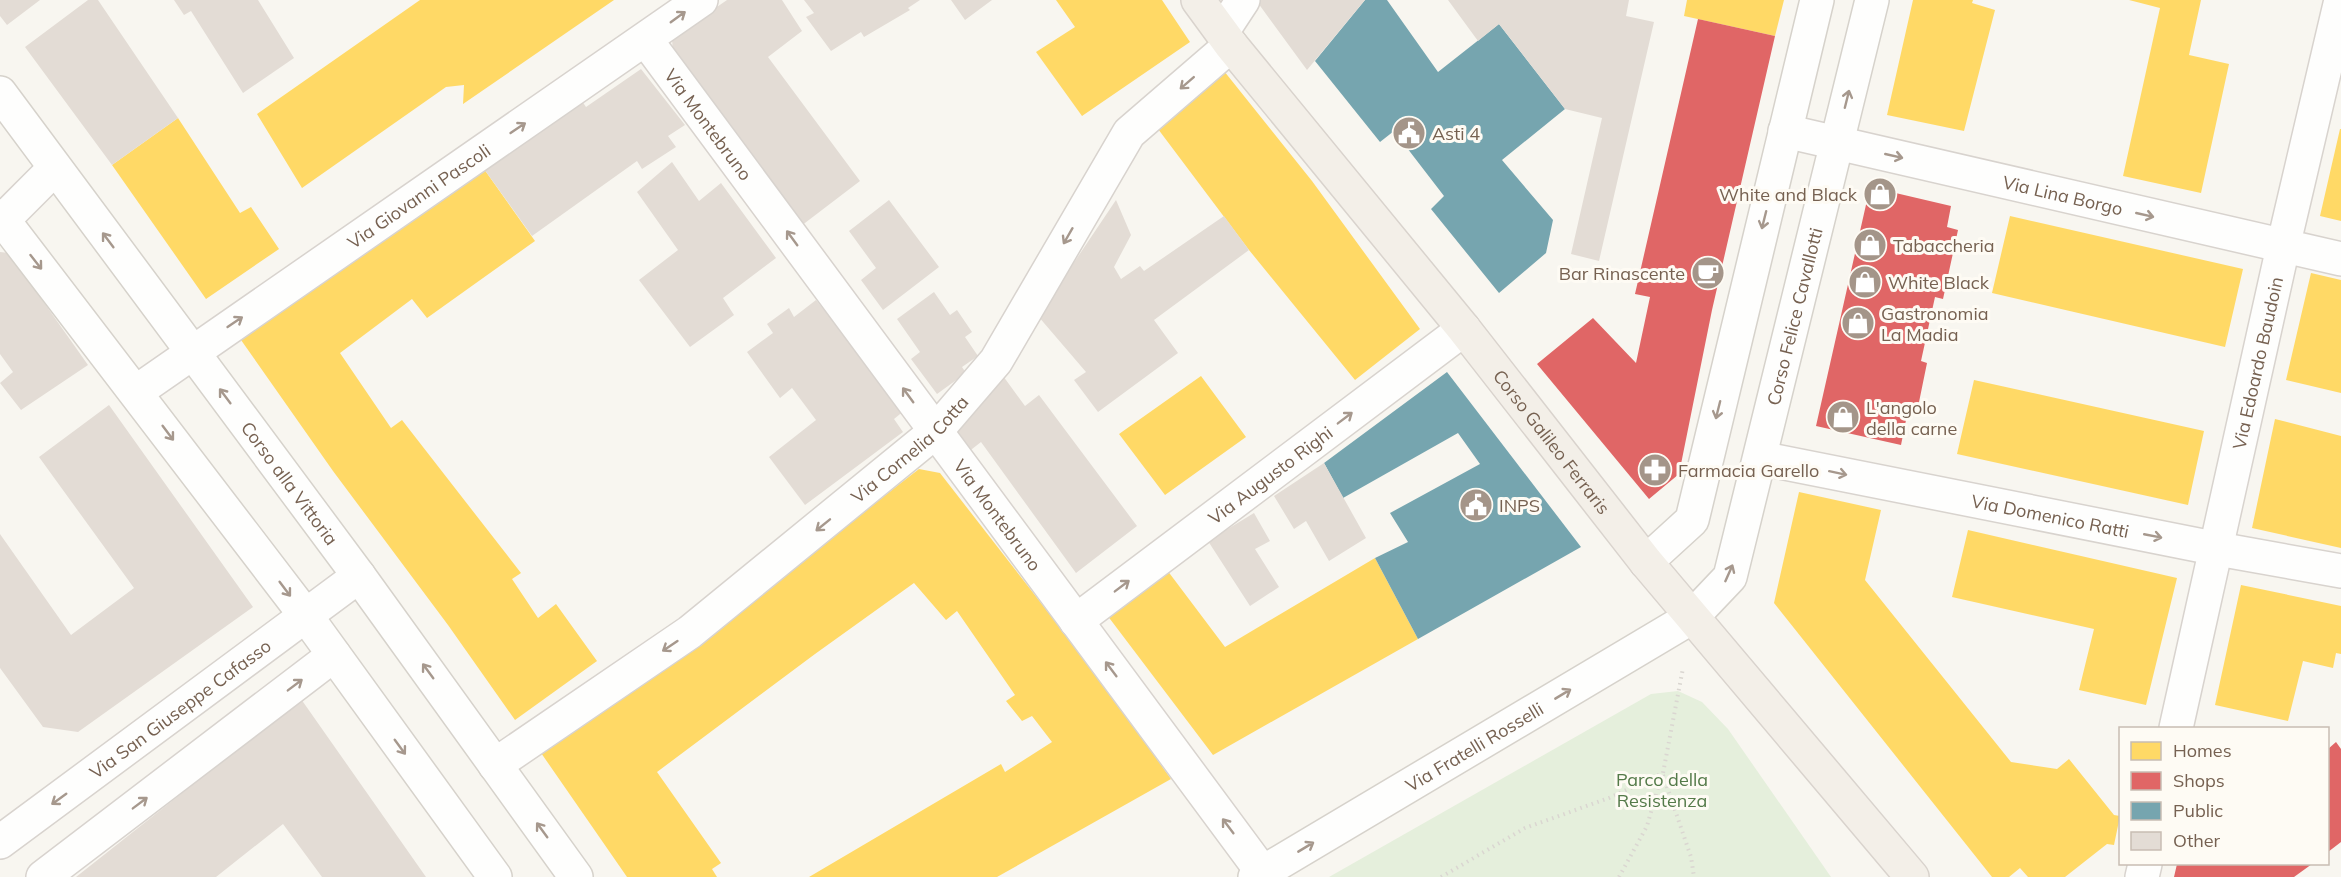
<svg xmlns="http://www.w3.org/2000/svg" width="2341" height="877" font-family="Mulish,sans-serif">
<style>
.green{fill:#e5efdc}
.homes{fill:#ffd966}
.shops{fill:#e06666}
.public{fill:#76a5af}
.building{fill:#e3dcd5}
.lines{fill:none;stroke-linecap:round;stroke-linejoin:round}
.street-casing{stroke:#d8d3ce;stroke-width:36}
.secondary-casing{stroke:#d6d2cb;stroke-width:36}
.primary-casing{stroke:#d9d3cd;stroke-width:36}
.path{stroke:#dad6d1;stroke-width:4;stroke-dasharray:1.5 4.5;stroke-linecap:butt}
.street{stroke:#fefefd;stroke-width:33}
.secondary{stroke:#fefefd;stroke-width:33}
.primary{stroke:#f3efe8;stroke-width:33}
.oneway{stroke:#a6988d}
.labels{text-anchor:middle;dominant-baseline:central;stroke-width:6;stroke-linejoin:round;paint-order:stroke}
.street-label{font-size:18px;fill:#766151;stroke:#fefbf4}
.poi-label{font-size:18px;fill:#766151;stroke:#fefbf4;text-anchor:start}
.park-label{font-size:18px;fill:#547a49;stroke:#fefbf4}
</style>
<rect width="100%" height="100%" fill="#f8f6f0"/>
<path class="green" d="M1678,691L1702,702L1728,729L1831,877H1329L1651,694Z"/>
<path class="homes" d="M420,0H614L463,104L464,85L446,87L302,188L257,114Z
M1056,0H1162L1190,42L1082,116L1036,52L1075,27Z
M1687,0H1784L1775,36L1684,16Z
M1913,0H1973L1972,3L1995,10L1964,131L1887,115Z
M2129,0H2201L2189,55L2229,64L2201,193L2123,176L2160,8Z
M1224,71L1312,181L1420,329L1355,380L1249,250L1155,125Z
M178,118L240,213L251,207L279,249L206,299L112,165Z
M2340,129H2341V221L2320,216Z
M484,169L535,241L427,318L412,299L340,353L391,428L402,420L521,573L512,579L538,618L556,604L597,661L515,720L448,625L333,471L241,340Z
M2010,216L2243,269L2225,347L1992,293Z
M2311,273L2341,280V393L2286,380Z
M1201,376L1246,437L1165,495L1119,434Z
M1974,380L2204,431L2188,505L1957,454Z
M2275,419L2341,436V548L2252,528Z
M919,469L940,473L1101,680L1171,779L997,877H809L1001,764L1005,772L1052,742L1032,716L1022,721L1006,701L1015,695L957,611L946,620L914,583L815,654L657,772L721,863L712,869L717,877H627L539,750L768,586Z
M1799,492L1881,510L1865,580L2011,762L2057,769L2069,759L2114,815L2120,816L2114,845L2107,844L2065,877H2028L2020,868L2009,877H1992L1774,603Z
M1968,530L2177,578L2146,705L2079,690L2094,629L1952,597Z
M1375,558L1418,639L1213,755L1107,615L1167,570L1225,647Z
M2241,585L2341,606V654L2336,653L2333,668L2303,661L2288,721L2215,705Z"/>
<path class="shops" d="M1698,19L1775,36L1712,310L1679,474L1649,499L1537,364L1593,318L1636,363L1650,297L1635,294Z
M1870,187L1951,206L1947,227L1958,230L1943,299L1935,297L1921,361L1927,363L1918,407L1909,405L1901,445L1816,426Z
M2336,742L2341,749V842L2328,852V749Z
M2177,864H2312L2294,877H2174Z"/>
<path class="public" d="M1365,0H1387L1438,72L1499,24L1565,109L1502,160L1553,220L1546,253L1499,293L1431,209L1444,196L1394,131L1380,142L1315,61Z
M1447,372L1581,547L1418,639L1375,558L1408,542L1390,513L1480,464L1458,433L1343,498L1324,463Z"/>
<path class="building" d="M0,0H40L7,25L0,16Z
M88,0H98L178,118L112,165L25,47Z
M174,0H258L294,58L243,93L191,11L184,15Z
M727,0H782L802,31L768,57L860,181L801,226L673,54L672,38Z
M804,0H920L908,8L910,10L864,37L861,32L831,51L806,17L814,13Z
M951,0H992L965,20Z
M1260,0H1365L1307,70L1258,3Z
M1448,0H1629L1626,16L1654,22L1599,261L1571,254L1602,118L1565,109L1499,24L1478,41Z
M641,69L685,125L668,136L676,147L642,169L637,161L532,236L484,169L580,98L586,107Z
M672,162L699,201L721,183L776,258L723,298L734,315L690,347L639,280L678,250L637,192Z
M889,200L939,267L883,310L861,280L876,268L849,231Z
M1116,200L1131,235L1114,267L1121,279L1140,266L1144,271L1224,216L1249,250L1154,320L1178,353L1098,412L1074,380L1086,372L1038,316Z
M0,252L9,253L88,365L21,410L0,383L13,372L0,354Z
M934,292L950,315L957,310L972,332L965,337L978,356L962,367L966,373L937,394L911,359L920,352L897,319Z
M816,300L905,410L894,419L903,432L805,505L769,457L816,420L792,388L780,398L747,352L773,333L767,324L789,308L794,317Z
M998,369L1025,406L1039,395L1137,526L1076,573L981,442L967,453L950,432Z
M109,405L253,607L78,732L43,727L0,668V534L71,635L134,588L39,457Z
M1324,463L1366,538L1329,561L1306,521L1294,529L1274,496Z
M1254,513L1270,541L1255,549L1279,587L1250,606L1208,541Z
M301,699L426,877H322L283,824L216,877H76Z"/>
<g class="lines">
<defs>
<g id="street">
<path d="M1222,32L1243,0"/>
<path id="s1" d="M646,40L1263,873"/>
<path id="s2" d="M1785,131L2341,259"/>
<path d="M0,223L55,168"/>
<path id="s3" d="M136,392L701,0"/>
<path id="s4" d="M1760,458L2218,549L2341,571"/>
<path id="s5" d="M1076,621L1464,329"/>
<path id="s6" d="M2176,728L2283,247L2341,0"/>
<path id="s7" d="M495,765L690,632L935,432L996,361L1129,133L1231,45"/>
<path id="s8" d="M0,842L359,576"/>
<path d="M43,877L334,655"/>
<path d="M2142,877L2145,864"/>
</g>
<g id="secondary">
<path id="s9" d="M0,93L359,576L576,877"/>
<path d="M0,216L306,616L495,877"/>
<path d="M1646,562L1692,520L1817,0"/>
<path id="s10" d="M1255,877L1692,617L1730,577L1872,0"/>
</g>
<g id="primary">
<path id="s11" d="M1198,0L1231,45L1464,329L1646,562L1912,877"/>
</g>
</defs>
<use href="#street" class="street-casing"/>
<use href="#secondary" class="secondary-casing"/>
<use href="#primary" class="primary-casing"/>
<path class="path" d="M1663,775L1691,857L1694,877
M1441,877L1525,828L1609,798L1663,773L1683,668
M1619,877L1647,826L1662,774"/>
<use href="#street" class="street"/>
<use href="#secondary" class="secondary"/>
<use href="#primary" class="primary"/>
</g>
<defs><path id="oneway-shaft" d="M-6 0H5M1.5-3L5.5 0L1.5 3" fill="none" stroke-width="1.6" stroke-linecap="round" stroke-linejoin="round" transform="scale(1.5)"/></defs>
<g class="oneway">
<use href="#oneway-shaft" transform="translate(678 17) rotate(-36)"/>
<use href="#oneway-shaft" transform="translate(1187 83) rotate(139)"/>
<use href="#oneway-shaft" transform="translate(1847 99) rotate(-76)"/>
<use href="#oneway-shaft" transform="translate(518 128) rotate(-34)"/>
<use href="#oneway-shaft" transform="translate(1894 156) rotate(13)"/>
<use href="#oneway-shaft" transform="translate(2145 215) rotate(13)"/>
<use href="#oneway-shaft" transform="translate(1764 220) rotate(104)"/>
<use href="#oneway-shaft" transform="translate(1068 236) rotate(120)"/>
<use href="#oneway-shaft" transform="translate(792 238) rotate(-126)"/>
<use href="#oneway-shaft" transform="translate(108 240) rotate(-127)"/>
<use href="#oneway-shaft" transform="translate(36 262) rotate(52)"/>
<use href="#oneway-shaft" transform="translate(235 322) rotate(-34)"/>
<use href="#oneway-shaft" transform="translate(908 395) rotate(-126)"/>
<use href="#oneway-shaft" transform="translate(225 396) rotate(-127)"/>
<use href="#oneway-shaft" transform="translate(1718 410) rotate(104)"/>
<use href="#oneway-shaft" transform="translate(1345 418) rotate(-37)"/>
<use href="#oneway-shaft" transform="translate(168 433) rotate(53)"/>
<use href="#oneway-shaft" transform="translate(1838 473) rotate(12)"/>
<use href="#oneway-shaft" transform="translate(823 525) rotate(141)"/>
<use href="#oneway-shaft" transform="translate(2153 536) rotate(11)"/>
<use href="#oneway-shaft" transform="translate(1729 573) rotate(-66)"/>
<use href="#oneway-shaft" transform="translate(1122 586) rotate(-37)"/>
<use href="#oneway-shaft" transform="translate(285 589) rotate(53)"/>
<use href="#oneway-shaft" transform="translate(670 646) rotate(146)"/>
<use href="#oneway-shaft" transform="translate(1111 669) rotate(-127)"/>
<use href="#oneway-shaft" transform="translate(428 671) rotate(-126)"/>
<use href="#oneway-shaft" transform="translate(295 685) rotate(-37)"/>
<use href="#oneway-shaft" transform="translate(1563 694) rotate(-31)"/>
<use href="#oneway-shaft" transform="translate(400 747) rotate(54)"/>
<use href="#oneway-shaft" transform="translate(59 799) rotate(144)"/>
<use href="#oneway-shaft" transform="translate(140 803) rotate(-37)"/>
<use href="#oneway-shaft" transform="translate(1228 826) rotate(-127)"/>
<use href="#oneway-shaft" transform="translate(542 830) rotate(-126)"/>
<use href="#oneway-shaft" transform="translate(1306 847) rotate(-31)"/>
</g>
<defs>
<symbol id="civic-disc" viewBox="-11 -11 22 22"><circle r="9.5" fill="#a49589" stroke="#fefbf4"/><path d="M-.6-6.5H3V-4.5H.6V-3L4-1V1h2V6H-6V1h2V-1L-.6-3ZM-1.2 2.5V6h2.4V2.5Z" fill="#fff"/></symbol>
<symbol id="shop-disc" viewBox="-11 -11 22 22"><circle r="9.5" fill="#a49589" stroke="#fefbf4"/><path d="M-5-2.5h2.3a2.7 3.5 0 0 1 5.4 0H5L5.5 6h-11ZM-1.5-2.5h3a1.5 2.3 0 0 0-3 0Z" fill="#fff"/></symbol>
<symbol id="cafe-disc" viewBox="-11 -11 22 22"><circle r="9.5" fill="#a49589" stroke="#fefbf4"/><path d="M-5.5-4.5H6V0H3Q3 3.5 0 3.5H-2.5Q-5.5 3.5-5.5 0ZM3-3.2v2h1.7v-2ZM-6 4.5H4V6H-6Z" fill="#fff"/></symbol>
<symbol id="pharmacy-disc" viewBox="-11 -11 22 22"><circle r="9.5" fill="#a49589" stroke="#fefbf4"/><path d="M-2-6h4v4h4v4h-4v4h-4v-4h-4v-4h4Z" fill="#fff"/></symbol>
</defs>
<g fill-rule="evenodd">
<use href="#civic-disc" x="1390" y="114" width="38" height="38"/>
<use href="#shop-disc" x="1861" y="175" width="38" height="38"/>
<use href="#shop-disc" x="1851" y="226" width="38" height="38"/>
<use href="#cafe-disc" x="1689" y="254" width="38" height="38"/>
<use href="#shop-disc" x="1846" y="263" width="38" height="38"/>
<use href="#shop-disc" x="1839" y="304" width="38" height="38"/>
<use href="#shop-disc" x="1824" y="398" width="38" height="38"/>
<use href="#pharmacy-disc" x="1636" y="451" width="38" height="38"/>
<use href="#civic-disc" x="1457" y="486" width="38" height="38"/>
</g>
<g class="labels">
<g class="street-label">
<text stroke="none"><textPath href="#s1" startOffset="105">Via Montebruno</textPath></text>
<text stroke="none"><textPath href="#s3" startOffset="344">Via Giovanni Pascoli</textPath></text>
<text stroke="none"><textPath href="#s2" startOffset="285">Via Lina Borgo</textPath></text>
<text stroke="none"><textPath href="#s10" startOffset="832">Corso Felice Cavallotti</textPath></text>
<text stroke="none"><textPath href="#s6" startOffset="374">Via Edoardo Baudoin</textPath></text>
<text stroke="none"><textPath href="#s11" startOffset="566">Corso Galileo Ferraris</textPath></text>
<text stroke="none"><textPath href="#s7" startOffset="522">Via Cornelia Cotta</textPath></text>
<text stroke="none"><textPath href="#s5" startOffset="243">Via Augusto Righi</textPath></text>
<text stroke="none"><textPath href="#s9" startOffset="486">Corso alla Vittoria</textPath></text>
<text stroke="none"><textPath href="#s1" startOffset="591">Via Montebruno</textPath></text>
<text stroke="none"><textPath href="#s4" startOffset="296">Via Domenico Ratti</textPath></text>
<text stroke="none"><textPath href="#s8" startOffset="224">Via San Giuseppe Cafasso</textPath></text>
<text stroke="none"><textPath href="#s10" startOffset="255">Via Fratelli Rosselli</textPath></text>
</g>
<g class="poi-label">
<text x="1432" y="133">Asti 4</text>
<text x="1857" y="194" text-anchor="end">White and Black</text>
<text x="1893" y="245">Tabaccheria</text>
<text x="1685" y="273" text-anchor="end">Bar Rinascente</text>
<text x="1888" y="282">White Black</text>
<text x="1881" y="313">Gastronomia<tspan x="1881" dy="21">La Madia</tspan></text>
<text x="1866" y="407">L'angolo<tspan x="1866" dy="21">della carne</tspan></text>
<text x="1678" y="470">Farmacia Garello</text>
<text x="1499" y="505">INPS</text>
</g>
<g class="park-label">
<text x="1662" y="779">Parco della<tspan x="1662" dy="21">Resistenza</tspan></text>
</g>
</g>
<rect x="2119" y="727" width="210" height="138" fill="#fefbf4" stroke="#c8bdb3" stroke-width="1.5"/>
<rect x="2131" y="742" width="30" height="18" fill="#ffd966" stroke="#c8bdb3" stroke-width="1.5"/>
<text x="2173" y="757" font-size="18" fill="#766151">Homes</text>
<rect x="2131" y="772" width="30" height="18" fill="#e06666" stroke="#c8bdb3" stroke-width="1.5"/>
<text x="2173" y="787" font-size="18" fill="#766151">Shops</text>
<rect x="2131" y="802" width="30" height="18" fill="#76a5af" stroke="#c8bdb3" stroke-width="1.5"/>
<text x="2173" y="817" font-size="18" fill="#766151">Public</text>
<rect x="2131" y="832" width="30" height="18" fill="#e3dcd5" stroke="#c8bdb3" stroke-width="1.5"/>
<text x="2173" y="847" font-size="18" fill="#766151">Other</text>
</svg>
